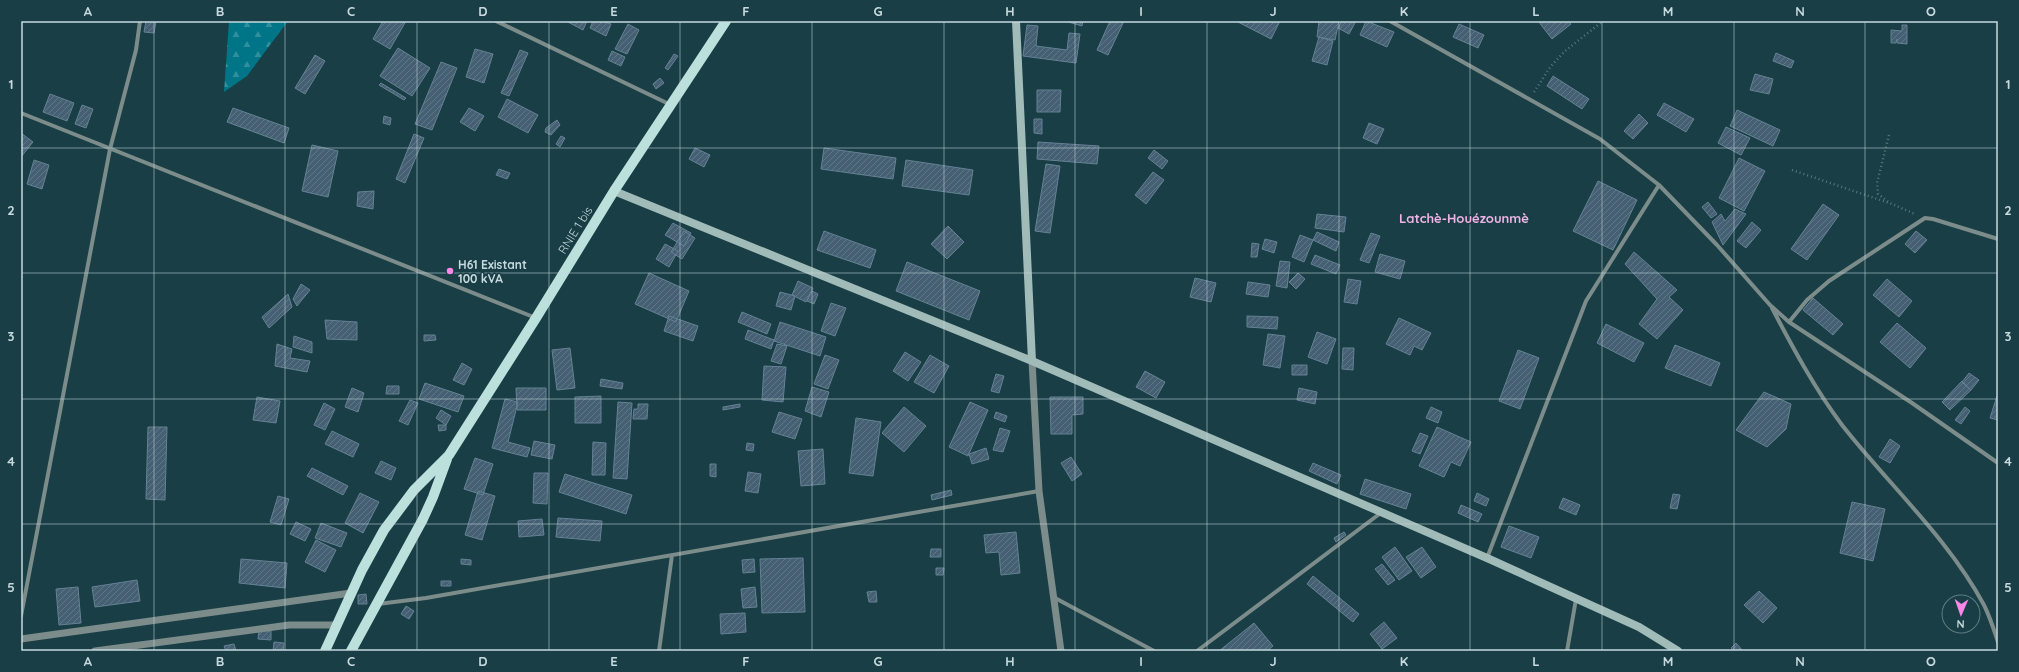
<svg xmlns="http://www.w3.org/2000/svg" width="2019" height="672" font-family="Quicksand,sans-serif">
<style>
.forest{fill:url(#forest-firs)}
.building{fill:url(#building-hatch);stroke:#658295}
.lines{fill:none;stroke-linecap:round;stroke-linejoin:round}
.path{stroke:#59777e;stroke-width:2.5;stroke-dasharray:1 3;stroke-linecap:butt}
.minor{stroke:#7b8c8a;stroke-width:4}
.tertiary{stroke:#7b8c8a;stroke-width:7}
.secondary{stroke:#a0bbb8;stroke-width:8}
.primary{stroke:#bce0dc;stroke-width:10}
.grid{fill:none;stroke:#c6d9de;stroke-width:1;stroke-opacity:0.55}
.poi-dot{fill:#f987e8;stroke:#193e45;stroke-width:1.5}
.labels{text-anchor:middle;dominant-baseline:central;stroke-width:3;stroke-linejoin:round;paint-order:stroke}
.street-label{font-size:12px;fill:#c6d9de;stroke:#193e45}
.poi-label{font-size:12px;font-weight:bold;fill:#c6d9de;stroke:#193e45;text-anchor:start}
.neighbourhood-label{font-size:13px;font-weight:bold;fill:#f1b2e6;stroke:#193e45}
.neatline{fill:none;stroke:#c6d9de;stroke-width:1.5}
.grid-label{font-size:13px;text-anchor:middle;font-weight:bold;fill:#c6d9de}
</style>
<defs>
<pattern id="forest-firs" width="22" height="20" patternUnits="userSpaceOnUse"><rect width="22" height="20" fill="#007587"/><path d="M5 1l3.5 6h-7zM16 11l3.5 6h-7z" fill="#308e9d"/></pattern>
<pattern id="building-hatch" width="6" height="6" patternUnits="userSpaceOnUse"><rect width="6" height="6" fill="#446072"/><path d="M-1 1l2-2M0 6l6-6M5 7l2-2" fill="none" stroke="#5e7686"/></pattern>
</defs>
<rect width="100%" height="100%" fill="#193e45"/>
<path class="forest" d="M229,21H288L247,76L224,92Z"/>
<path class="building" d="M146,21H156L154,33L144,32Z
M383,21H406L390,49L373,39Z
M566,21H587L583,30Z
M593,21H603L611,24L606,36L590,28Z
M1065,21H1083L1082,26Z
M1110,21H1124L1108,55L1097,50Z
M1236,21H1280L1271,39Z
M1319,21H1339L1335,40L1317,37Z
M1342,21H1356L1349,34L1338,28Z
M1366,21L1394,32L1387,47L1360,35Z
M1538,21H1568L1571,24L1552,39Z
M628,24L639,30L627,54L615,49Z
M1459,24L1484,35L1478,48L1453,37Z
M1027,25L1038,26L1036,46L1067,50L1069,33L1080,34L1076,63L1023,56Z
M1902,25H1907V44L1897,43V39L1896,43H1891V30L1902,31Z
M1319,37L1333,41L1327,65L1312,61Z
M398,48L430,68L412,96L380,76Z
M475,49L493,54L484,83L466,77Z
M520,50L528,53L509,96L501,93Z
M612,51L625,57L621,66L608,60Z
M1776,53L1794,61L1791,68L1773,61Z
M674,54L678,56L668,70L665,68Z
M315,55L325,61L305,94L295,88Z
M441,62L457,68L432,130L415,124Z
M1755,74L1773,79L1769,94L1750,90Z
M1553,76L1589,99L1582,109L1547,86Z
M660,78L664,83L656,89L653,84Z
M381,83L406,98L404,100L379,85Z
M1037,90H1061L1060,112H1037Z
M50,94L74,103L67,121L43,112Z
M507,99L538,115L528,133L498,117Z
M1664,103L1694,119L1686,132L1657,115Z
M82,105L93,109L86,128L75,124Z
M233,108L289,128L284,143L227,122Z
M469,108L484,116L475,131L460,122Z
M1737,110L1780,130L1773,146L1730,126Z
M1639,114L1648,123L1633,139L1624,131Z
M384,116L391,118L390,125L383,123Z
M1034,119H1042V134L1034,133Z
M557,120L560,125L551,135L545,132L546,128Z
M1369,123L1384,129L1377,144L1363,138Z
M1726,127L1750,138L1741,155L1718,143Z
M21,133L33,142L21,157Z
M414,134L424,138L405,183L396,179Z
M561,136L565,138L560,147L556,144Z
M1038,142L1099,146L1097,164L1037,159Z
M312,145L338,151L328,197L302,191Z
M695,148L710,155L704,167L689,159Z
M824,148L896,158L893,179L821,169Z
M1154,150L1168,161L1162,169L1148,158Z
M1739,158L1765,171L1744,211L1719,198Z
M34,160L49,165L42,189L27,184Z
M906,160L973,170L969,195L902,186Z
M1046,164L1060,166L1050,233L1035,231Z
M499,169L510,173L507,179L496,175Z
M1153,172L1164,180L1146,204L1135,195Z
M1598,181L1637,200L1613,250L1573,231Z
M374,191L373,209L357,206L358,192Z
M1708,202L1717,214L1711,218L1702,207Z
M1823,204L1839,215L1807,260L1791,249Z
M1735,209L1746,214L1723,245L1712,222L1721,214L1725,221Z
M1317,214L1346,217L1344,232L1315,228Z
M1752,222L1761,230L1746,248L1737,241Z
M673,223L691,233L684,246L665,235Z
M948,226L964,242L947,259L931,244Z
M684,231L695,238L682,259L671,252Z
M824,231L876,250L870,268L817,250Z
M1916,231L1927,240L1915,253L1905,244Z
M1317,232L1339,242L1336,251L1313,240Z
M1371,233L1380,236L1369,263L1360,260Z
M1300,235L1313,240L1304,262L1292,257Z
M1265,239L1277,242L1274,253L1262,249Z
M1252,243L1259,244L1257,257H1251Z
M665,244L678,251L669,267L656,259Z
M1634,252L1677,290L1669,297L1683,310L1657,339L1639,324L1657,299L1625,264Z
M1380,254L1405,261L1400,279L1375,272Z
M1315,255L1340,265L1336,274L1311,264Z
M1280,261L1290,262L1287,288L1276,286Z
M907,262L980,291L969,320L896,291Z
M649,273L689,291L676,322L635,304Z
M1298,273L1305,279L1296,289L1289,282Z
M1195,278L1216,283L1211,302L1190,297Z
M1348,279L1361,281L1357,304L1344,302Z
M1887,279L1912,301L1899,317L1873,295Z
M798,281L813,288L806,302L792,295Z
M1248,282L1270,285L1268,297L1246,294Z
M301,284L310,290L297,306L293,299Z
M812,291L818,294L814,304L807,301Z
M780,292L795,296L791,310L776,306Z
M288,294L292,307L269,328L262,317Z
M1813,298L1843,324L1833,335L1803,310Z
M831,303L846,308L835,336L821,331Z
M742,312L771,324L767,334L738,322Z
M669,316L698,326L693,341L664,331Z
M1247,316L1278,317L1277,329L1247,327Z
M1399,318L1431,333L1422,350L1414,346L1410,355L1386,344Z
M325,320L357,322V340L327,339Z
M780,322L826,337L820,356L774,341Z
M1897,323L1926,348L1910,368L1880,342Z
M1606,324L1644,343L1634,362L1597,343Z
M748,330L774,340L771,349L745,339Z
M1317,332L1336,339L1327,364L1308,357Z
M1268,334L1285,336L1280,368L1263,365Z
M424,335H435L436,340L424,341Z
M294,336L312,342V353L293,347Z
M277,344L292,349L290,358L310,361L307,372L275,366Z
M777,344L787,346L781,364L771,361Z
M1675,345L1720,363L1711,386L1665,368Z
M570,348L575,388L557,390L552,350Z
M1343,348H1354L1353,370L1342,369Z
M1518,350L1539,358L1520,409L1499,401Z
M905,352L921,362L908,381L893,371Z
M825,355L839,360L828,389L814,384Z
M930,355L949,366L934,393L914,382Z
M462,363L472,369L464,385L453,380Z
M1292,365H1307V375H1292Z
M764,366L786,367L783,402L762,400Z
M1145,371L1165,382L1156,398L1136,387Z
M1969,373L1979,380L1971,390L1962,382Z
M996,374L1004,376L999,393L991,391Z
M601,379L623,383L622,389L600,386Z
M1962,381L1971,390L1950,410L1942,402Z
M425,383L464,396L458,412L419,399Z
M387,386H399V394H386Z
M812,387L829,392L821,417L805,411Z
M352,388L364,393L358,412L345,407Z
M516,388H546V410H517Z
M1299,388L1317,392L1315,404L1297,400Z
M1764,392L1791,404L1786,429L1767,447L1736,430Z
M601,396V423H575V397Z
M1997,396H1998V420L1990,418Z
M257,397L280,401L276,423L253,420Z
M1050,397H1083V414L1072,415V434H1051Z
M505,399L518,402L508,442L530,448L527,457L492,448Z
M410,400L418,403L408,425L399,421Z
M618,402L632,403L627,479L613,478Z
M970,402L988,410L968,456L949,447Z
M324,403L335,409L325,430L314,425Z
M638,404H648L647,419H633L634,409H638Z
M740,404V407L723,410V407Z
M904,407L926,426L904,452L882,433Z
M1431,407L1442,412L1438,423L1426,418Z
M1965,407L1970,411L1961,424L1955,420Z
M441,410L451,416L446,425L436,418Z
M779,412L802,419L795,439L772,432Z
M996,412L1007,416L1005,422L994,418Z
M856,418L881,422L873,476L849,473Z
M438,425H446V430L439,431Z
M148,427H167L165,500L146,499Z
M1437,427L1471,442L1460,466L1451,462L1444,477L1419,466Z
M1000,428L1010,431L1003,452L993,450Z
M332,431L359,444L353,457L325,444Z
M1420,433L1428,436L1420,454L1412,451Z
M1890,439L1900,446L1890,463L1879,457Z
M534,441L555,445L552,459L531,455Z
M593,442L606,443L605,475H592Z
M747,443L754,444L753,451L746,450Z
M986,448L989,459L972,464L969,454Z
M823,449L825,484L801,486L798,451Z
M1071,457L1082,474L1072,481L1061,463Z
M475,458L493,464L483,495L464,489Z
M381,461L396,468L391,480L375,473Z
M1313,463L1341,475L1337,484L1309,471Z
M710,464H716V477L710,476Z
M312,468L348,486L343,495L307,476Z
M748,472L761,474L758,493L745,491Z
M534,473H548L547,504L533,503Z
M565,474L632,495L626,514L559,492Z
M1365,479L1411,494L1406,509L1360,494Z
M951,490L952,495L932,500L931,495Z
M478,491L495,496L482,540L465,535Z
M360,493L379,502L363,533L345,523Z
M1477,493L1489,499L1486,506L1474,501Z
M1673,494L1680,495L1677,509L1670,508Z
M278,496L289,499L281,525L270,522Z
M1563,498L1580,505L1576,515L1559,508Z
M1852,502L1885,509L1873,561L1840,553Z
M1461,505L1482,514L1478,522L1458,513Z
M558,518L602,521L600,541L556,537Z
M542,519L544,535L519,537L518,521Z
M296,522L311,529L305,541L290,534Z
M321,523L347,533L341,547L315,538Z
M1509,526L1539,537L1531,558L1501,547Z
M1016,532L1020,573L1001,575L999,552L986,553L984,535Z
M1344,532L1346,535L1336,542L1334,538Z
M316,540L336,550L325,572L305,562Z
M1395,547L1412,571L1399,580L1382,557Z
M1422,547L1436,567L1421,578L1406,557Z
M931,549H941V557H930Z
M803,558L805,612L762,613L760,559Z
M241,559L287,563L285,588L239,583Z
M461,559L471,560V565L461,564Z
M754,559L755,572L743,573L742,560Z
M1382,564L1395,580L1388,585L1375,569Z
M936,568H944L943,575H936Z
M1313,576L1359,614L1353,622L1307,584Z
M137,580L140,601L95,607L92,587Z
M441,581H451V586H441Z
M78,587L81,623L59,625L56,589Z
M755,587L757,607L743,608L741,589Z
M876,591L877,602H869L867,592Z
M1759,591L1777,608L1763,623L1744,605Z
M366,594L367,604H358V595Z
M406,606L414,611L409,619L401,614Z
M745,613L746,632L721,634L720,614Z
M1384,622L1397,638L1382,649L1370,634Z
M1254,623L1273,646L1267,651H1219Z
M259,630L271,631V640L258,639Z
M274,642L284,643L283,651H273Z
M1736,643L1743,651H1734L1731,648Z
M234,644L236,651H226L224,646Z"/>
<g class="lines">
<path class="path" d="M1534,92L1551,66L1565,51L1603,21
M1889,135L1877,183L1878,194L1890,203
M1792,170L1892,204L1915,214
M668,650L674,651"/>
<path class="minor" d="M496,21L671,105
M1390,21L1600,139L1659,185L1717,245L1770,305L1789,322L1912,403L1998,463
M21,113L536,318
M1772,308C1793,348 1815,389 1842,425C1889,485 1948,538 1984,605C1990,617 1994,630 1998,642
M1789,322L1807,300L1829,281L1925,218L1933,219L1998,239
M1487,558L1586,301L1659,185
M1055,598L1154,651
M378,604L426,598L1039,491
M21,616L110,149L136,50L140,21
M659,651L672,555
M1197,651L1382,512
M1567,651L1576,599"/>
<path class="tertiary" d="M1032,361L1039,491L1061,651
M21,639L351,593
M95,651L289,625H338"/>
<path class="secondary" d="M1016,21L1032,361
M614,191L1032,361L1487,558L1639,627L1678,651"/>
<path class="primary" d="M325,651L362,570L384,530L414,490L449,455L536,318L614,191L726,21
M351,651L423,519L433,497L447,459"/>
</g>
<path class="grid" d="M154,21V651M285,21V651M417,21V651M549,21V651M680,21V651M812,21V651M944,21V651M1075,21V651M1207,21V651M1339,21V651M1470,21V651M1602,21V651M1734,21V651M1865,21V651M21,148H1998M21,273H1998M21,399H1998M21,524H1998"/>
<circle class="poi-dot" cx="450" cy="271" r="4"/>
<g class="labels">
<g class="street-label">
<text transform="translate(575 230) rotate(-58)">RNIE 1 bis</text>
</g>
<g class="poi-label">
<text x="458" y="264">H61 Existant<tspan x="458" dy="14">100 kVA</tspan></text>
</g>
<g class="neighbourhood-label">
<text x="1464" y="218">Latchè-Houézounmè</text>
</g>
</g>
<rect width="2019" height="672" fill="none" stroke="#193e45" stroke-width="44"/>
<g transform="translate(1961 614) rotate(182)"><circle r="19" fill="#193e45" stroke="#5e7c82"/>
<path d="M0-3L7 15L0 10L-7 15Z" fill="#f987e8"/>
<text y="-6" font-size="11" font-weight="bold" text-anchor="middle" fill="#c6d9de">N</text>
</g>
<rect x="22" y="22" width="1975" height="628" class="neatline"/>
<g class="grid-label">
<text x="88" y="16">A</text>
<text x="220" y="16">B</text>
<text x="351" y="16">C</text>
<text x="483" y="16">D</text>
<text x="614" y="16">E</text>
<text x="746" y="16">F</text>
<text x="878" y="16">G</text>
<text x="1010" y="16">H</text>
<text x="1141" y="16">I</text>
<text x="1273" y="16">J</text>
<text x="1404" y="16">K</text>
<text x="1536" y="16">L</text>
<text x="1668" y="16">M</text>
<text x="1800" y="16">N</text>
<text x="1931" y="16">O</text>
<text x="11" y="89">1</text>
<text x="2008" y="89">1</text>
<text x="11" y="215">2</text>
<text x="2008" y="215">2</text>
<text x="11" y="341">3</text>
<text x="2008" y="341">3</text>
<text x="11" y="466">4</text>
<text x="2008" y="466">4</text>
<text x="11" y="592">5</text>
<text x="2008" y="592">5</text>
<text x="88" y="666">A</text>
<text x="220" y="666">B</text>
<text x="351" y="666">C</text>
<text x="483" y="666">D</text>
<text x="614" y="666">E</text>
<text x="746" y="666">F</text>
<text x="878" y="666">G</text>
<text x="1010" y="666">H</text>
<text x="1141" y="666">I</text>
<text x="1273" y="666">J</text>
<text x="1404" y="666">K</text>
<text x="1536" y="666">L</text>
<text x="1668" y="666">M</text>
<text x="1800" y="666">N</text>
<text x="1931" y="666">O</text>
</g>
</svg>
